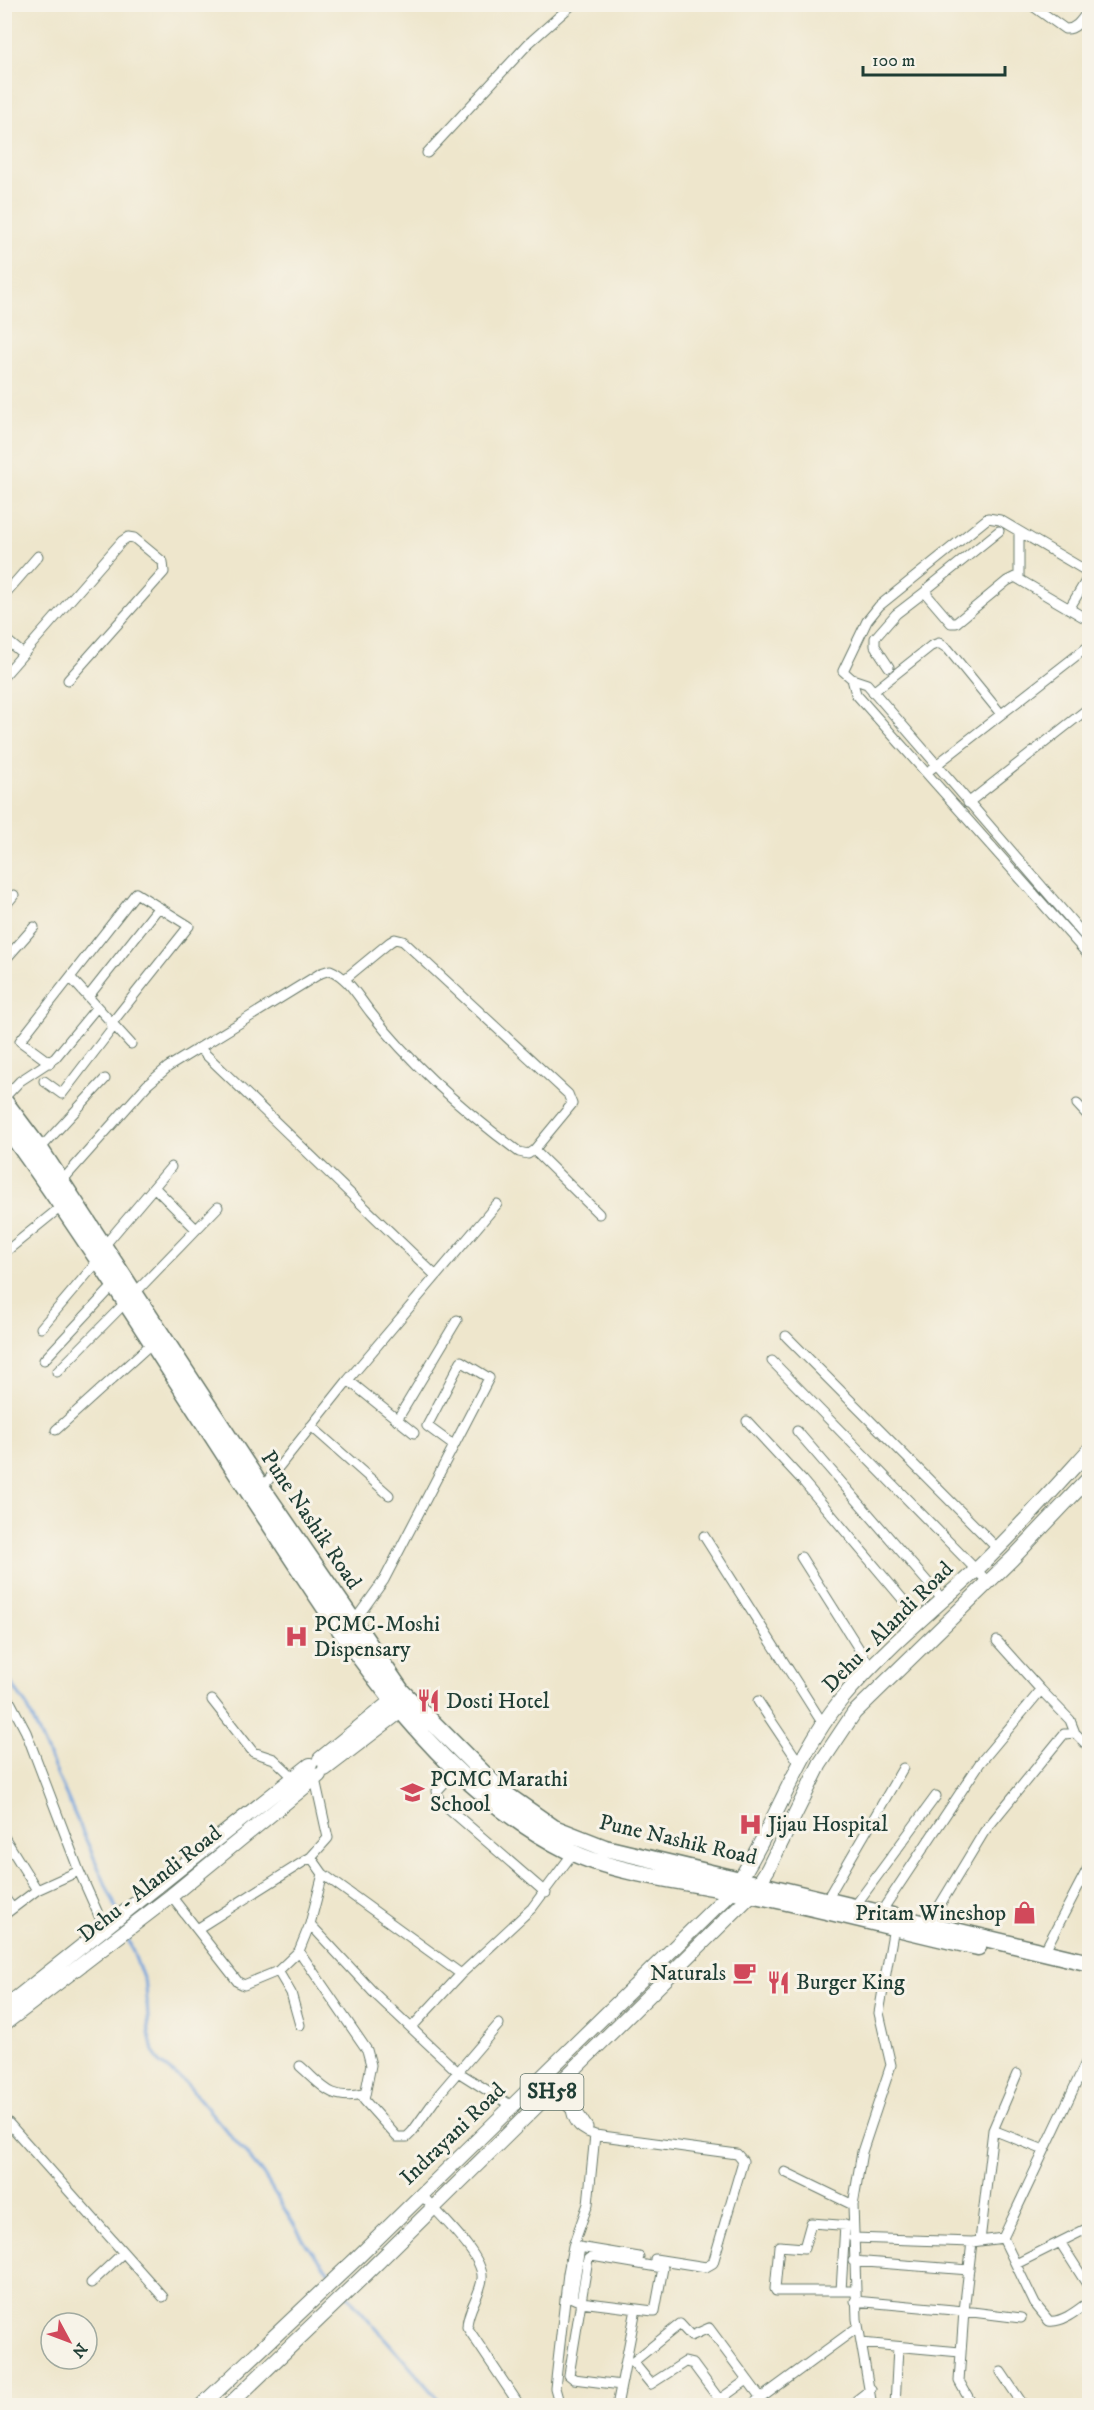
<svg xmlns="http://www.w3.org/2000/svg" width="1094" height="2410" font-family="'IM FELL DW Pica',serif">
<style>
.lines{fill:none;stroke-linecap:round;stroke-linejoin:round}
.stream{stroke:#71a1db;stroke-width:3}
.street-casing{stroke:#677869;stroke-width:11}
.primary-casing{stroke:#677869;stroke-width:16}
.highway-casing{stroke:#677869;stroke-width:19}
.street{stroke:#fff;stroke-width:9}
.primary{stroke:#fff;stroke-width:14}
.highway{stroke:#fff;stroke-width:16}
.labels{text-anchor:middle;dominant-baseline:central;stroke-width:6;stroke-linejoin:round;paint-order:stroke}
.shield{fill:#f7f3e8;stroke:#60746a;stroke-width:1.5}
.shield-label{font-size:21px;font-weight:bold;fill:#1f3d34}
.street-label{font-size:22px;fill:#1f3d34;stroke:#f7f3e8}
.poi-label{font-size:22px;fill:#1f3d34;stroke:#f7f3e8;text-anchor:start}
</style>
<rect width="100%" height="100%" fill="#f7f3e8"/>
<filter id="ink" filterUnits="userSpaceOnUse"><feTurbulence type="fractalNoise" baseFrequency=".0167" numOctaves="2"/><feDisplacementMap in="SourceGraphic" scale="12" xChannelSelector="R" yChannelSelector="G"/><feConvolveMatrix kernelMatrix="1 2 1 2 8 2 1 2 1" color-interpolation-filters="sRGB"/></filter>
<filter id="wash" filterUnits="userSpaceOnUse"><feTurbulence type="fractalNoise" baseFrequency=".008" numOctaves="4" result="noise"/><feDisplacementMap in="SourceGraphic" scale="24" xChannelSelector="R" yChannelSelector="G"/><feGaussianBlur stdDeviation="1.35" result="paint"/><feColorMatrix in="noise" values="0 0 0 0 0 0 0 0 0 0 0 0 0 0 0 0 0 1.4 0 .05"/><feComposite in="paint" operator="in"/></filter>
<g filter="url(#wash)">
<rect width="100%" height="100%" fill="#eee6cc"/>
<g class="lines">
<path class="stream" d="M4,1673L27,1706L117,1910
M127,1936L146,1986L149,2034L153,2051L160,2063L186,2083L263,2174L306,2244L333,2277
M348,2296L444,2406"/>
</g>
</g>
<g filter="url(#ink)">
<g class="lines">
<defs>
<path id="street" d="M1030,4L1065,29C1077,30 1083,17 1090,8
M427,153L529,43L573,4
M999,531L927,589V595L951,623H956L1007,581L1015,577L1090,621
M1019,532V578
M1090,573L1000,520L988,518L879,606L867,621L843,671L852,679L867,684L1090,942
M4,595L38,556
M1069,609L1090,574
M4,638L23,654
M889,667L875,646V638L896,614L926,591
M4,676L122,541L128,537L134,538L163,562L164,572L68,680
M852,679L856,694L1090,957
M873,692L931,646L939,643L948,649L1001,714
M931,769L1090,645
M968,803L1090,707
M4,907L14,895
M4,961L34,927
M70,977L131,1044
M88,997L159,907
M199,1048L436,1276
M50,1063L20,1041L136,893L189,926L111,1024
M44,1081L62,1094L114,1026
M4,1098L20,1081L55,1058L97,1007
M1077,1104L1090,1118
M40,1149L105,1079
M534,1150L599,1214
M61,1182L147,1085L168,1067L321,973L330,970C348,977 359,998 371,1013C413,1067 464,1111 519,1152L528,1154L534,1150L572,1104L568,1094L403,941L395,939L390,942L345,979
M154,1187L196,1229
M104,1246L171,1167
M4,1253L62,1206
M134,1294L218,1207
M41,1328L98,1261
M786,1336L997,1548
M44,1360L114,1285
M772,1361L988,1582
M57,1372L126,1302
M348,1380L414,1433
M397,1420L457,1320
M747,1421L802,1480L921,1621
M311,1426L389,1495
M56,1430L151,1344
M797,1431L943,1600
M262,1488L348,1380L497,1204
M704,1536L823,1724
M801,1557L871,1668
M353,1623L384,1580L489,1378L461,1361L427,1426L453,1445
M997,1641L1041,1690
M4,1690L26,1732L79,1871L37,1890L4,1915
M212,1700L253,1752L274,1759L294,1778
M758,1701L800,1764
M457,1769L437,1791L439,1800L546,1893
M315,1779L328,1838L311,1857L323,1874L461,1974L532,1908L573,1853
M4,1837L37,1890
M79,1871L104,1927
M323,1874L310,1924L374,1993L458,2072L512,2106
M171,1896L238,1982L244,1985L278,1971
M4,1897L12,1908
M827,1899L903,1768
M855,1906L936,1796
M881,1912L980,1763L1041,1690L1070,1720L1075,1733
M929,1923L984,1832L1064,1734L1075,1733L1090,1748
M197,1929L311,1857
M299,1951L367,2050L371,2065L364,2100L397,2137H407L412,2132L440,2093L499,2024
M1044,1952L1090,1864
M300,2025L291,1993L278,1971L299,1951L310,1924
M411,2028L461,1974
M300,2066C323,2086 330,2101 363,2094
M541,2078L571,2110L580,2115L588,2127L587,2132
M4,2118L163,2297
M993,2130L1017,2074
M595,2135L737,2154L743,2161L713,2263L706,2267L655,2259
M785,2172L853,2205
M421,2194C436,2212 485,2256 482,2279C480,2296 467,2310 467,2327L520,2406
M853,2226L811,2223L804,2248L779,2246L775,2289L776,2291H854
M853,2238L972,2242L1003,2238L1090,2054
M1003,2238L1035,2304L1049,2321C1063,2323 1079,2309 1090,2301
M980,2241L993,2130L1044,2150
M1060,2242L1090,2289
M573,2246L639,2257
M580,2247L572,2298L581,2302L653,2311H655L663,2268L592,2256L588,2259L569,2375L574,2379L621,2385
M853,2261L969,2270
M1016,2264L1090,2227
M91,2283L123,2253
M841,2291L845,2225
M855,2301L964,2311L972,2242
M861,2343L960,2352
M1001,2372L1024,2406
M719,2400L747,2380
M560,2406L555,2388L568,2273L573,2246L588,2204L595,2135C581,2130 574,2125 571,2110
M617,2406L636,2309
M724,2406L693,2364L685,2362L651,2384L633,2362L680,2324L691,2336L709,2328L761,2398
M750,2406L858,2327
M849,2406L871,2389
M872,2406L857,2319L853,2205L862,2152L891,2065L879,2013L894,1927
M895,2406L898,2347
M973,2406L959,2381L964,2311L1021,2318"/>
<path id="primary" d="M320,1759L400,1694
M325,1769L410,1704
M4,2008L310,1765
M4,2024L171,1896L319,1775
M201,2406L356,2259L733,1890C774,1830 794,1758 840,1701C879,1654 929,1613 974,1572C1015,1533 1052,1491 1090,1449
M228,2406L368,2272L752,1894L768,1869L820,1764L854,1713L1012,1559L1090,1477"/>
<path id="highway" d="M4,1101L40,1149L262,1488L402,1692L501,1791L554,1828L605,1848L1090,1963
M4,1124C92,1245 170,1372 252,1497C337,1625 426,1780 569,1851C613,1873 690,1882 740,1892C820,1908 898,1929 978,1947"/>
</defs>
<use href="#street" class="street-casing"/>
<use href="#primary" class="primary-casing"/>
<use href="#highway" class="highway-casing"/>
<use href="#street" class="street"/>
<use href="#primary" class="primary"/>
<use href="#highway" class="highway"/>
</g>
</g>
<defs>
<symbol id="hospital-bare" viewBox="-9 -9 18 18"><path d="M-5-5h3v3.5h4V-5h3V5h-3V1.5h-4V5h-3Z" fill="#d1495b" stroke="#f7f3e8" stroke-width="2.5" paint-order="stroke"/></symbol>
<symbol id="restaurant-bare" viewBox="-9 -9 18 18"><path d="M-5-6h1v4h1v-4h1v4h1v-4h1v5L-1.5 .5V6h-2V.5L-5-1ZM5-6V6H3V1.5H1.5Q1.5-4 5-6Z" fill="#d1495b" stroke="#f7f3e8" stroke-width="2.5" paint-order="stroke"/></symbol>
<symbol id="school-bare" viewBox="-9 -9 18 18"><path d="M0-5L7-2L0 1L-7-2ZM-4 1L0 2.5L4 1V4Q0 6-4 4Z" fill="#d1495b" stroke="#f7f3e8" stroke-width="2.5" paint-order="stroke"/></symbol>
<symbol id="shop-bare" viewBox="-9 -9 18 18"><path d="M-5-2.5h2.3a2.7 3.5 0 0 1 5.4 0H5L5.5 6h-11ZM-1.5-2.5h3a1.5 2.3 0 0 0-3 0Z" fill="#d1495b" stroke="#f7f3e8" stroke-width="2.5" paint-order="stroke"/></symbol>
<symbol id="cafe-bare" viewBox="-9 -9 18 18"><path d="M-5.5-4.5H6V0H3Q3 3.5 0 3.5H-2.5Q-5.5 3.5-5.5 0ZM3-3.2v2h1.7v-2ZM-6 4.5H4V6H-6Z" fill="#d1495b" stroke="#f7f3e8" stroke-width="2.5" paint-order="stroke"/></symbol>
</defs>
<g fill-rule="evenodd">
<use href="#hospital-bare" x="280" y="1620" width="33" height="33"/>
<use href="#restaurant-bare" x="412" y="1684" width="33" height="33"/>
<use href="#school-bare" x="396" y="1776" width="33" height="33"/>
<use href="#hospital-bare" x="734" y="1808" width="33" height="33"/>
<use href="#shop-bare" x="1008" y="1896" width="33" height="33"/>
<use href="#cafe-bare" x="728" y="1956" width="33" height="33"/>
<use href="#restaurant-bare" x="762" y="1966" width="33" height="33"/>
</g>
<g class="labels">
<rect class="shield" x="520.5" y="2074" width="63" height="36" rx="4.5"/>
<g class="shield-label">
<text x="552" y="2092">SH58</text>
</g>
<g class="street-label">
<text transform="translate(311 1520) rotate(56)">Pune Nashik Road</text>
<text transform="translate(888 1627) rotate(-45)">Dehu - Alandi Road</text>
<text transform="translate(678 1840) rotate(13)">Pune Nashik Road</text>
<text transform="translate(150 1884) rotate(-38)">Dehu - Alandi Road</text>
<text transform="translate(453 2134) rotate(-44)">Indrayani Road</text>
</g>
<g class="poi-label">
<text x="314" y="1624">PCMC-Moshi<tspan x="314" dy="25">Dispensary</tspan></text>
<text x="446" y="1701">Dosti Hotel</text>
<text x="430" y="1779">PCMC Marathi<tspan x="430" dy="25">School</tspan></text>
<text x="768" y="1824">Jijau Hospital</text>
<text x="1006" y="1913" text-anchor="end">Pritam Wineshop</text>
<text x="726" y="1973" text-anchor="end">Naturals</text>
<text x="796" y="1982">Burger King</text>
</g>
</g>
<rect width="1094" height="2410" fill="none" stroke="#f7f3e8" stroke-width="24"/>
<g transform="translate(69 2341) rotate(131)"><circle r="28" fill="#f7f3e8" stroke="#a1aaa0" stroke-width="1.5"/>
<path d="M0-4.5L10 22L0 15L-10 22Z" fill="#d1495b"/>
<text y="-9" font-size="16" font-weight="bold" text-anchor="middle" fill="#1f3d34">N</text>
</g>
<path d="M863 66v9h142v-9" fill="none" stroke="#1f3d34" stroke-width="3"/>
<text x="872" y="66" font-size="18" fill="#1f3d34" stroke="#f7f3e8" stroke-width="4.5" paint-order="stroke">100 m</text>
</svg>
